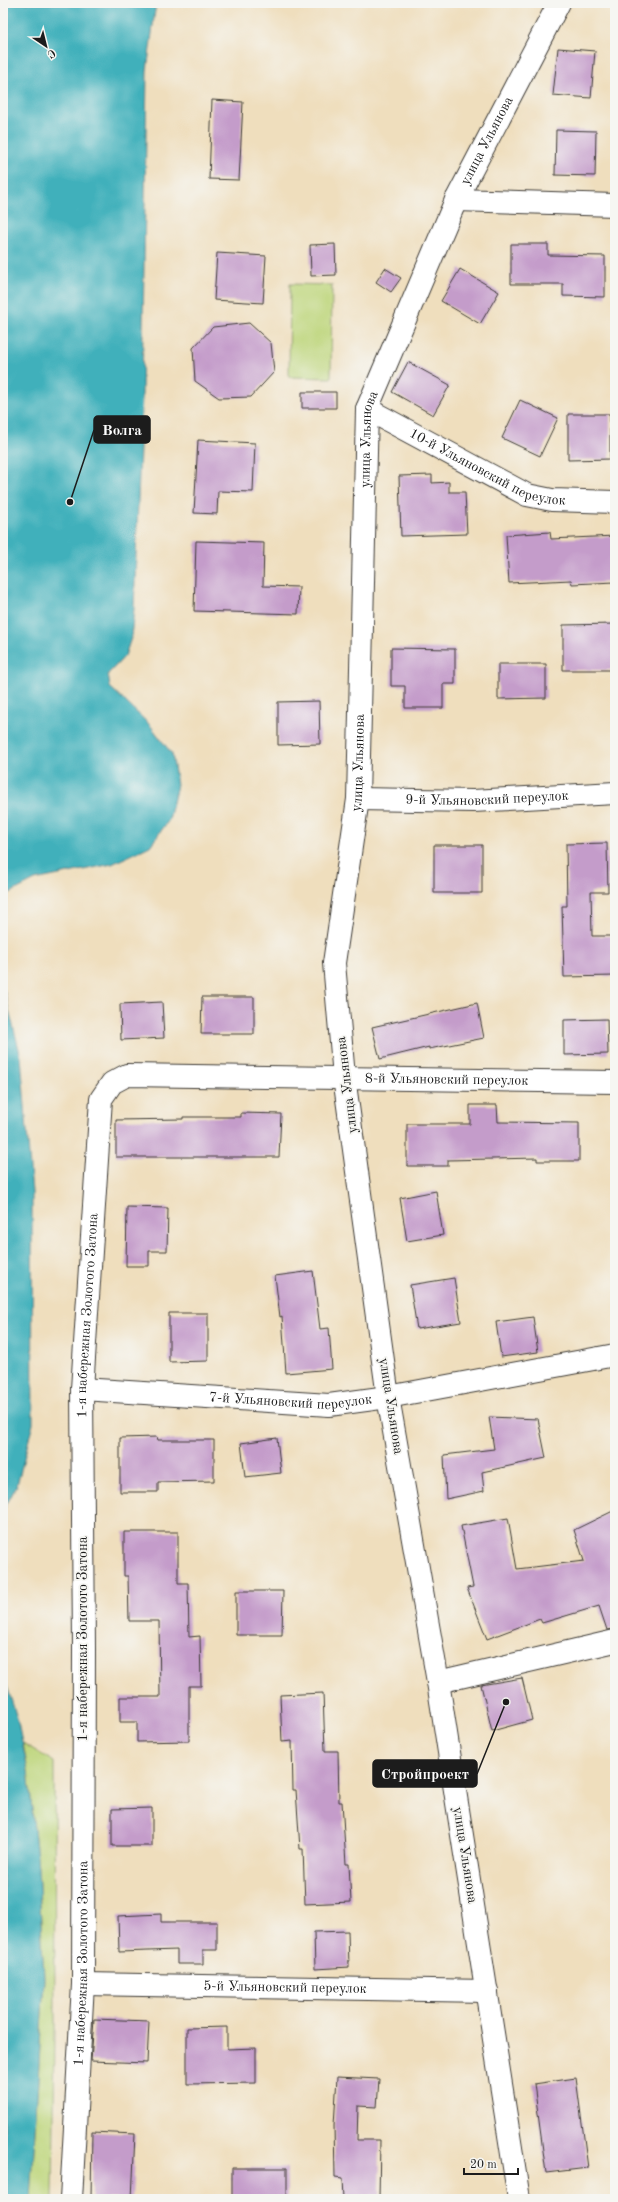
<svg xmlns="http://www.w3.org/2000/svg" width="618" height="2202" font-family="'Old Standard TT',serif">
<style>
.green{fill:#bdd57a;stroke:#6c784b}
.water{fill:#40b0bb;stroke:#2e666c}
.building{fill:#c49cca}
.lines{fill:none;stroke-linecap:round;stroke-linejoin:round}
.minor-casing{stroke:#3c3934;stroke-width:24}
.minor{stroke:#fff;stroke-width:22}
.labels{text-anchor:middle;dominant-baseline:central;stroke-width:3.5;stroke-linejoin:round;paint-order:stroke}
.street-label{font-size:14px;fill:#1c1c1c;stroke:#f6f6f2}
.leader{fill:none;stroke:#1c1c1c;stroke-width:1.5}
.callout-dot{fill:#1c1c1c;stroke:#f6f6f2;stroke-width:1.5}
.callout{fill:#1c1c1c;stroke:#1c1c1c;stroke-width:1.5}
.callout-label{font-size:15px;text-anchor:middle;font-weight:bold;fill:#fff}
</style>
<rect width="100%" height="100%" fill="#f6f6f2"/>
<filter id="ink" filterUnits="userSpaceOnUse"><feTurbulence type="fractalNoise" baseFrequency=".025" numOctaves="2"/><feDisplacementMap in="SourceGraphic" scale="8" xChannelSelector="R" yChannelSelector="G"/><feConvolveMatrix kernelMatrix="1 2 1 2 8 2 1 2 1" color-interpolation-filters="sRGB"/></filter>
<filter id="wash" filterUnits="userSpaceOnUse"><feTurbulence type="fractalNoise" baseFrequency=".012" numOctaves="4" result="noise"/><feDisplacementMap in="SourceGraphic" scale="16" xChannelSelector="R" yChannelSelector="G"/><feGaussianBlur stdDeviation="0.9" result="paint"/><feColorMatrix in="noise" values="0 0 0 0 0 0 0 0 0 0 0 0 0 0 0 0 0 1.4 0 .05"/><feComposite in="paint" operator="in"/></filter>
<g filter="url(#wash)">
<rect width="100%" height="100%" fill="#efdebd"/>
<path class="green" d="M290,284L332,285L331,378L289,377Z
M23,1743L54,1762L55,2030L53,2199H31L44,1978L38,1868L28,1771Z"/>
<path class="water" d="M3,3H156L147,71L142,395L134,609L131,638L125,656L108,674L110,687L150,725L172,754L177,785L169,820L150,846L112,864L35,880L6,895L3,899Z
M3,986L21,1057L32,1192L33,1424L17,1485L3,1511Z
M3,1673L17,1718L28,1771L38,1868L44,1978L31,2199H3Z"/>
<g id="blocks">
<path class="building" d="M558,48L595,51L591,98L553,95Z
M212,100L243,102L239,180L209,179Z
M556,130L596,131L595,176L555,175Z
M335,244L336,275L311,276L310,245Z
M511,244H548V255L605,256V297L563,296V284H511Z
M217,253L266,256L263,303L214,300Z
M385,268L401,278L391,292L376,282Z
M460,269L499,292L480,324L441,301Z
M249,323L271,343L274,372L251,397L219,398L195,381L193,348L213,327Z
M408,362L450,385L433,415L392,392Z
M302,392H336V408H302Z
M520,400L558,418L540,456L502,438Z
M568,414H610V459L568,460Z
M198,440L255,443L253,492L218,491L217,514L194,513Z
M432,475V483L449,482V492H465L467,534L401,536L399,476Z
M550,532L551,539L615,536V582L572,584L571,580L509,583L506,535Z
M196,541L264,543L263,586L299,587L298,614L194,611Z
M615,624V670H563V625Z
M391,648L455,649V684H443V708H405V686H391Z
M498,664H546V698L498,699Z
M319,701L320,744L278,745V702Z
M607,843L608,892H591L592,936H614L615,976L564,977L562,906H567L566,844Z
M434,845H482V893H434Z
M202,997H254V1034H201Z
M162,1002L164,1038L121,1040L120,1004Z
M477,1003L484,1038L429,1049V1047L380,1059L372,1027Z
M607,1019L608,1054L564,1055V1020Z
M470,1105H497L498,1122L579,1123V1161H537V1158L448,1160V1166H407V1124H470Z
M241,1113L281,1114L279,1157H116V1120L183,1119V1117H241Z
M436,1191L443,1235L407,1241L400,1198Z
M127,1207L168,1208L167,1251H149V1266H126Z
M313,1271L320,1329L329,1328L332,1369L286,1373L282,1316L280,1317L275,1276Z
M454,1278L461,1322L417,1329L410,1285Z
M169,1313H208V1361L169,1362Z
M533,1317L538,1352L501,1357L496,1322Z
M489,1417L538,1419L546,1458L482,1472L484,1491L446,1499L444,1455L494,1449Z
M157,1437L158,1440H214V1481L158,1482V1492H120V1438Z
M277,1438L281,1473L245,1477L241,1443Z
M615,1510V1629L607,1630L599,1606L542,1623L540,1619L487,1639L467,1588L473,1587L461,1526L508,1518L517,1569L584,1561L574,1530Z
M124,1532H178V1583H188L189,1637L200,1636L201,1686H189V1741L137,1742V1722H120V1697H160L159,1621H129L128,1576H124Z
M236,1591H283L282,1635H236Z
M522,1678L532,1720L492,1731L481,1685Z
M323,1693L325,1751H338L339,1802H342L346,1864H349L351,1902L305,1904L303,1849H300L296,1790H293L292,1741L282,1742L280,1695Z
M152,1808V1846H112V1809Z
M161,1914V1922H217V1950H203V1964H177V1950L119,1952L118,1916Z
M348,1931L349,1967L315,1969L314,1932Z
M94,2019L149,2021L147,2063L91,2061Z
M227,2027V2049L256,2048V2083L187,2084V2028Z
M337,2077L379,2079L377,2107L358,2106L357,2140H380L379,2199H344L343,2178L335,2177L334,2125Z
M576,2078L588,2168L546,2173L534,2084Z
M92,2132L135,2134L132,2199H91Z
M232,2168H287V2199H232Z"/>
</g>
</g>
<g filter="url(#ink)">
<use href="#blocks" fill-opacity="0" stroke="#3c3934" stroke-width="1"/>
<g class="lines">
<defs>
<g id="minor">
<path d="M456,200L615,205"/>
<path id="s1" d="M367,409L527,495L552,500L615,502"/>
<path id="s2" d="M358,799L473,801L615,793"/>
<path id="s3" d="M82,1389L329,1405L388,1397L615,1355"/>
<path d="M438,1682L615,1641"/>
<path id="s4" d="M83,1984L487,1991"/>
<path id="s5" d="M71,2199L83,1984L84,1648L82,1389L101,1099L112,1083L127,1075L615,1082"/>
<path id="s6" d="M519,2199L438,1682L388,1397L344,1077L334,963L358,799L367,409L456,200L559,3"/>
</g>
</defs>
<use href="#minor" class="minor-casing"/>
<use href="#minor" class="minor"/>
</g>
</g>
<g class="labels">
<g class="street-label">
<text stroke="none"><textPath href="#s6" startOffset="2100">улица Ульянова</textPath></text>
<text stroke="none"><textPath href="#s6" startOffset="1776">улица Ульянова</textPath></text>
<text stroke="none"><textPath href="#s1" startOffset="135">10-й Ульяновский переулок</textPath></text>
<text stroke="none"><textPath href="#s6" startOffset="1452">улица Ульянова</textPath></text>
<text stroke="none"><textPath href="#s2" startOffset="129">9-й Ульяновский переулок</textPath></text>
<text stroke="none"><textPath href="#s5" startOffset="1457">8-й Ульяновский переулок</textPath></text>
<text transform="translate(347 1085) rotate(-97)">улица Ульянова</text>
<text stroke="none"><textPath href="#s5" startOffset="884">1-я набережная Золотого Затона</textPath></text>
<text stroke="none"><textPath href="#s3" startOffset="209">7-й Ульяновский переулок</textPath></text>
<text transform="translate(391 1406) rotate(81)">улица Ульянова</text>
<text transform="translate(83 1639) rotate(-90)">1-я набережная Золотого Затона</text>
<text transform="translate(465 1855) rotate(81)">улица Ульянова</text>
<text stroke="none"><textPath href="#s5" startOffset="236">1-я набережная Золотого Затона</textPath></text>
<text stroke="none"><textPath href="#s4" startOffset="202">5-й Ульяновский переулок</textPath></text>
</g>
</g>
<path class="leader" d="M70 502L94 430M506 1702L477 1774"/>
<g class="callout-dot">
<circle cx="70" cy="502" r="4"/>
<circle cx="506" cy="1702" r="4"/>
</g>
<g class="callout">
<rect x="94" y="416" width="56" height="27" rx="4"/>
<rect x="373" y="1760" width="104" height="27" rx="4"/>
</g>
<g class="callout-label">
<text x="122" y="435">Волга</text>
<text x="425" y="1779">Стройпроект</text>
</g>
<rect width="618" height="2202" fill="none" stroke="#f6f6f2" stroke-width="16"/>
<g transform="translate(46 46) rotate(145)" stroke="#f6f6f2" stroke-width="3" paint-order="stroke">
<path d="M0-3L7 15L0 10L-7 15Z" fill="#1c1c1c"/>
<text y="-6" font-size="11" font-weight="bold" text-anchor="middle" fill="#1c1c1c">С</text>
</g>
<path d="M464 2168v6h54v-6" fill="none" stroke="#1c1c1c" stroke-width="2"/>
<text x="470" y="2168" font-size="12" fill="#1c1c1c" stroke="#f6f6f2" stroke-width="3" paint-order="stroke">20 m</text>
</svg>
